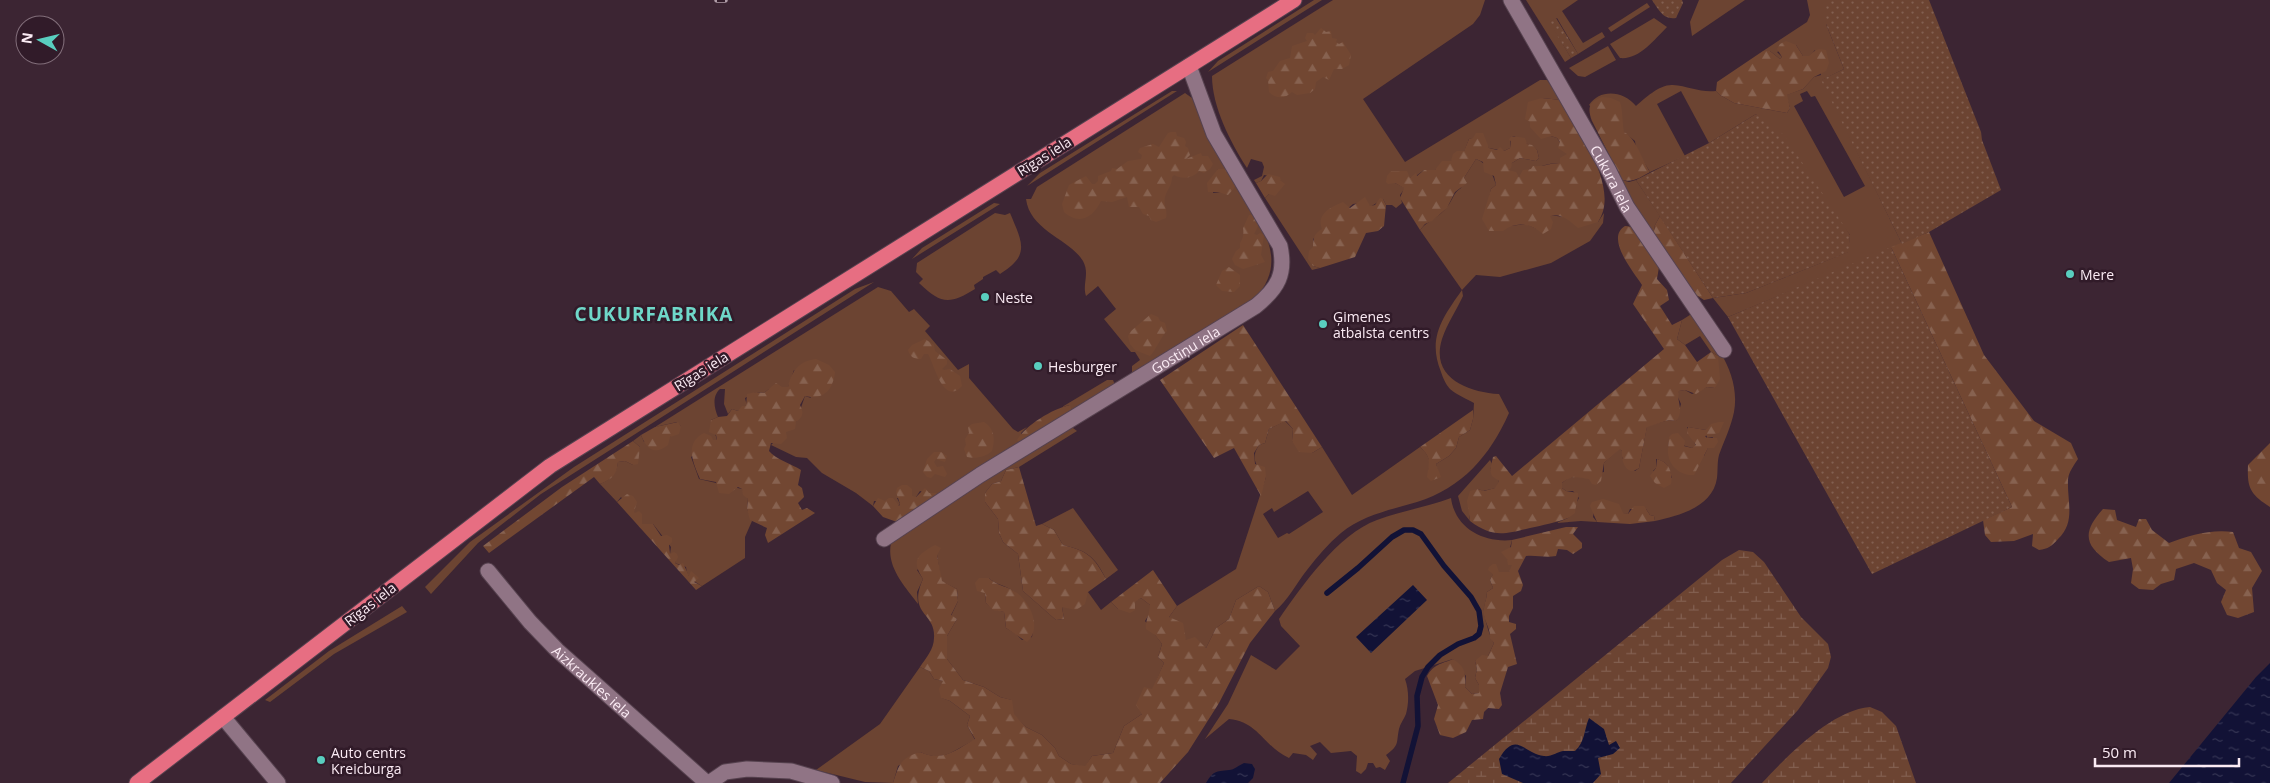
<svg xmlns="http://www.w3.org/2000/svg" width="2270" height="783" font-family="'Open Sans',sans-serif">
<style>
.grass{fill:#6c4432;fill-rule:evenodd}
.forest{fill:url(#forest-firs)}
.wetland{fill:url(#wetland-marsh)}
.park{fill:url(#park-dots)}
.water{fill:url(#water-ripples)}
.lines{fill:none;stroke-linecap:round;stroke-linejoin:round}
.stream{stroke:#121236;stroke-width:5.5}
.minor-casing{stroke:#56424f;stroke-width:17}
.trunk-casing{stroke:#56424f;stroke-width:17}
.minor{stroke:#907485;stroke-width:15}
.trunk{stroke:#e76e82;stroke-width:15}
.rail-casing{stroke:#af9ca7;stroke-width:5.5}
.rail{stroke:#311b29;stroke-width:4;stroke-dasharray:11;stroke-linecap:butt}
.poi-dot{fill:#59cebf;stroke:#311b29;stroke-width:2}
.labels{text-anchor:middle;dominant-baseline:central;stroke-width:5;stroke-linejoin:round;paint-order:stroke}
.street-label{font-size:14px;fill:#fbebf4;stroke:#311b29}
.poi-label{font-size:14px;fill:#fbebf4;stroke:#311b29;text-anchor:start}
.district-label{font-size:19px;font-weight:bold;letter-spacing:1px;fill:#6fd8c9;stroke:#311b29}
</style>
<defs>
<pattern id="forest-firs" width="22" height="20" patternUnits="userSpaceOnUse" patternTransform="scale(1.25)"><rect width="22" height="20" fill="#724732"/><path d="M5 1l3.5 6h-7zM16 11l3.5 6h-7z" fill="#876250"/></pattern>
<pattern id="wetland-marsh" width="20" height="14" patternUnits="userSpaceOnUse" patternTransform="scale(1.25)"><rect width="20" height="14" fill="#6c4432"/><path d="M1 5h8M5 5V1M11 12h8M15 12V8" fill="none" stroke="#825f50"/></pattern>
<pattern id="park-dots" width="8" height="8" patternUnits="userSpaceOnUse" patternTransform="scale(1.25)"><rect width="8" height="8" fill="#6c4432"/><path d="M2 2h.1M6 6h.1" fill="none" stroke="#825f50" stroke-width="1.8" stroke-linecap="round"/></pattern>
<pattern id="water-ripples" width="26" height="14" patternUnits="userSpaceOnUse" patternTransform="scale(1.25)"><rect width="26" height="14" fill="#121236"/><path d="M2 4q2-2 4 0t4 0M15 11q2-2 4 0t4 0" fill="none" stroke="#353554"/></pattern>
</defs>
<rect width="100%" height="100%" fill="#3c2533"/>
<path class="grass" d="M1314,0H1322L1208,72L1218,61Z
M1333,0H1485L1480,15L1473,24L1363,99L1405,162L1540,80H1547L1561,100L1542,98L1530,122L1551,136L1557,138L1568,154L1560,163C1546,163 1531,169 1519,177L1507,170L1512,163L1520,158L1536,161L1539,158L1537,150L1514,136H1511L1510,148L1504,151L1489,148C1486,142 1476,138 1469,139L1464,152L1451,161L1435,170H1424L1416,176L1395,183L1405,188L1400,195L1402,203L1396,208L1392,205H1386L1383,199L1370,207L1367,202L1353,204L1313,239V266L1320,268L1312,270L1265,198L1269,194L1276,193L1281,181L1277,177L1264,175L1261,181L1256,183L1254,180L1262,176L1264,167L1262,162L1251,159L1247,168C1231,143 1212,107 1212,76Z
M1526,0H1578L1562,11L1583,43L1602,32L1605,37L1578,54L1557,18L1550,22L1571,58L1565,62Z
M1699,0H1745L1692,36L1690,22Z
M1807,0H1826V24L1844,69L1822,80L1902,244L1728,317L1713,298L1746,293L1848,252L1850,235L1756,114L1709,143L1681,91L1657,104L1685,156L1650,172L1636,149L1635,141L1589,105C1600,88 1624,91 1636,106C1645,98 1660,84 1673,85C1688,86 1701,93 1716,91L1720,95L1734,103L1787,113L1790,108L1786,95L1803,89L1814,77L1821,75L1815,50L1809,57L1803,56L1796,45L1777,52L1782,57L1780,59L1770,51H1763L1807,22L1810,15ZM1807,91L1811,97L1815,96L1865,186L1844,197L1794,106L1803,101L1800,94Z
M1647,3L1650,7L1611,32L1608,28Z
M1654,18L1667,27C1654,40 1639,60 1620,58L1610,44Z
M1608,46L1616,60L1585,77L1578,76L1569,68Z
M1172,91H1177L1027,186L1040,173Z
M1185,93L1192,98L1205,131L1226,169H1218L1213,193L1230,191L1237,185C1259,222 1292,260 1254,299L1132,373V366L1140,360L1135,352H1131L1104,319L1116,309L1098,286L1086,296C1082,284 1090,274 1083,261C1070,239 1030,231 1026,199H1031L1037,187Z
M1476,159C1487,163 1493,174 1496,185L1491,189L1488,203L1510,226L1526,224L1537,229L1550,215L1598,222L1604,213L1603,223L1590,241L1551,263L1500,277L1476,275L1462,290L1463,296C1456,311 1447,324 1442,339C1430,378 1468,392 1499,394L1509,413C1490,456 1462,488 1417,502C1390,510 1363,515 1341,533C1328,544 1317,557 1307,570C1296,584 1288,600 1275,611L1268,592L1259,586L1236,600L1229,619L1216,628L1206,648L1186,640L1169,617L1177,606L1236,569L1266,477C1256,465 1250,459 1259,445L1265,443L1269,429L1285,421L1293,429L1292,441L1312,453L1322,447L1352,495L1420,447C1428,454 1432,461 1428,471L1438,472L1436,464L1449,456L1456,448L1459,437L1470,430L1473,419L1474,403C1467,399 1457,395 1450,389C1446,385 1443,378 1441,372C1427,338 1443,317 1462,290L1420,230C1427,221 1440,217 1447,207C1453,200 1453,193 1461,188L1464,178ZM1308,491L1323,512L1289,534L1287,533L1278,538L1263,514L1272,508L1274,512Z
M1622,180L1629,182L1636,180L1660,216L1655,225L1653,237L1629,202Z
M994,203L1000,204L912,259L922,248Z
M995,213L1005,215L1010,213C1022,242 1031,255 1000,274L996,270L983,277V279L974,285L975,289C949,305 941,304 919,283L923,279L916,272L917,263Z
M874,282L541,494L478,543L431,594L425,587L470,542L574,467L855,289Z
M878,287L891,291L909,312L914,309L930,326L925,331L958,370L969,364V378L1013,429L1018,432L1027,427L1021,433L1022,443L938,498L920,491L916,497L897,498L900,504L898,506L885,501H874L873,506L856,493L822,473L807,458L796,457L771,445L796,422L805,396L811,398L794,370L788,387L769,389L764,393L756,392L745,398L747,406L738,411L732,409L728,414L724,404L725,389H720C712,396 714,408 718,417L711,420L717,440H713L691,457L699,479L742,489L748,499L747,509L752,521L745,537V558L702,586C694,581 687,579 686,567L675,563L676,560L670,554L671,547L653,524H642L621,497L617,502L600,484C610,480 617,473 618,462L625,461L633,465L640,447L633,441L641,435L644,442L670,437L681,426L677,422L655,427Z
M1693,313C1714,342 1741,373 1734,412C1731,427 1724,441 1719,455C1717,463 1718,471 1717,478C1713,507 1678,516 1655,521L1654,516L1650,515L1646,509H1630L1628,514L1594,511L1593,517L1597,522L1581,521L1556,523L1568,518L1579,498L1573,491H1566L1562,488V483L1568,478L1604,472V463L1620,448L1622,451V458L1635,471L1639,468L1647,426L1669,420L1676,421L1681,404L1677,395L1679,391L1685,390L1692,394L1707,387L1715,388L1718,356L1711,352L1700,336L1685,345L1677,339L1682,320ZM1687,427L1706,430L1707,438L1713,437L1704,456L1668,449L1669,441L1692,448L1696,446ZM1656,459C1668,462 1669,467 1672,478L1653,471L1656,468Z
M1107,380H1113L1115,385L1068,413L1070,405L1062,407Z
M1068,428H1073L1077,431L1019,467L1006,470L1001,481L992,484L985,493V502L998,519L999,533L1003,542L1018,554L1023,591L1056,620L1064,619L1062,607L1088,592L1101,610L1111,602L1118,609L1141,598L1150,605V613L1145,621L1162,644L1158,657L1164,663L1142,714L1124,726L1113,753L1092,756L1085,767L1071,764L1059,756L1055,748L1042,735L1026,727L1013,714L1011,700L1000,697L984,687L963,680L947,659V636L957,619L951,616L958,601L957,589L941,581L937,555L917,570L923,579L917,592L918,604C905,586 886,567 891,543L985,476ZM989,578C996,585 1002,584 1010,589C1028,600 1036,618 1032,637L1022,640L1016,634L1006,628L1004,612L993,609L986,603L985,593Z
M1490,460L1492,464L1490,470L1499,481L1496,488L1483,491L1478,489C1472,501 1467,508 1470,521L1462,511L1458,496Z
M1451,498C1455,528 1483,543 1512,540L1507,559L1512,565V569L1509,572L1499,573L1496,569L1490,580L1493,588L1487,592C1487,598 1485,602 1484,608C1483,615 1490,638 1494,643L1488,656L1475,661L1477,669L1475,678L1479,685V693L1472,694L1465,687L1466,676L1453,659L1415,671L1405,679C1409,690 1409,703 1406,714C1404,719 1400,724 1399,729C1396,743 1400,745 1386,755L1390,761L1385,770L1380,767L1376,768L1373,763H1368L1366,769L1361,774L1356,771L1357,756L1351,751L1331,753L1320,742L1310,746L1317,754L1313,760L1306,755L1293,753L1289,758C1263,746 1259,722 1229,719L1205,739L1228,704L1251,655L1276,670L1300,646L1281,626L1279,619C1302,586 1338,534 1377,520C1401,511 1427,507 1451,498Z
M1073,508L1118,570L1106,579C1095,557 1088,551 1063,545L1054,530L1042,524Z
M402,606L407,612L334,654L270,702L265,700L329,651Z
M920,667L929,671L934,679L943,681L942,698L950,701L970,716L967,725L975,740C953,750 944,763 920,752L898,766L893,783L865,782L816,770L880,724Z"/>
<path class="forest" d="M1321,28L1326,32L1331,31L1332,38L1337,39L1336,42L1339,44L1343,42L1351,55L1349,65L1342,69H1334L1329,80L1323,77L1316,82L1315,89L1310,93L1297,95L1292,92C1285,99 1276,99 1269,92L1268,80L1266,78L1268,72L1273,71L1280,61L1290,58L1292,46L1307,41L1305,38L1307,33H1313L1315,35Z
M1786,41L1796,45L1803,56H1809C1815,50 1817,48 1826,50L1829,63L1826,71L1814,77L1803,89L1787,95L1790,108L1787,113L1734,103L1720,95L1716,91L1717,82L1763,51H1770L1780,59L1782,57L1777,49L1780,44Z
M1602,97L1611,98L1620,102C1623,111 1622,122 1624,132C1636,138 1642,160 1650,172C1641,177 1633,183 1622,180L1592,121C1587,108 1589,102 1602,97Z
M1542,98L1561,100C1578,131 1621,188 1598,222L1578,228C1570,221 1561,213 1550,216L1553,222L1551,229L1543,234C1531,223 1516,221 1503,231H1489L1482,219L1491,189L1496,185L1494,176L1484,172L1483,162L1476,159L1464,178L1467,183L1455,192L1447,208L1432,221L1425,224L1420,230L1400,198L1404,188L1395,183L1388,184L1386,182L1387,176L1391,171H1407L1410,178L1416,173L1417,176L1424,170H1435L1442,161H1451L1453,154L1457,151H1464L1469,139L1473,138L1476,133H1483L1489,148L1497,150L1500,147L1504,151L1510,148L1511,141L1509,140L1511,136L1525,138L1527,144L1532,145L1537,150L1539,158L1536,161L1520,158L1512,163L1511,168L1508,170L1516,172L1519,177L1523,170L1531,169L1533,166C1543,167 1550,163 1560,163V158L1567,154L1558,148L1560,142L1557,138L1551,136L1541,139L1530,127V122L1525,119L1528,102Z
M1171,132H1176L1177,136L1184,138L1186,142L1185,146L1188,148L1190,155L1186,159L1201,153L1202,156H1208L1213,164L1210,169L1204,173L1199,171C1193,178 1183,180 1174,175L1172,177C1172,186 1167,189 1165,197C1163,205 1168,210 1166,218L1156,222L1151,220L1149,216L1143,214L1139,207H1129L1127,197L1112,202L1101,201C1093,217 1080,226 1064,212L1062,204L1069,185L1086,176L1092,184H1095L1098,181V176L1111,171L1112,168L1117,169L1128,161L1141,159L1142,155L1138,152L1140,148L1153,144L1159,147L1168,133Z
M1218,169H1226L1237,185L1228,195L1218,192H1208L1207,183Z
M1268,174L1280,177L1281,181L1285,184L1275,196L1269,194L1265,198L1256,183L1261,181Z
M1365,197L1370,206L1375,205L1380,198L1383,199L1386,205L1384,226L1378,231L1366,233L1355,257L1320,268L1313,266L1308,259L1309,251L1313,247C1313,238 1314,234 1322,229C1316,214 1331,207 1343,202L1350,208Z
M1249,215H1252L1259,224L1254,234L1257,235L1260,233L1264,235L1261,255L1265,262L1243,269L1235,265L1232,259L1236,251L1240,248V243C1243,239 1244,234 1243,228Z
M1660,216L1713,298L1704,300L1693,293L1653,237L1655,225Z
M1625,226C1642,226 1651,248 1660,261L1657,279L1667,290L1669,300L1660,306L1672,325L1682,320L1677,339L1685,345L1697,362L1711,352L1718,356L1720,379L1715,388L1707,387L1696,394L1685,390L1679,391C1676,402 1685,410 1676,421L1669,420L1647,427L1639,468C1627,477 1621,462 1622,451L1620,449L1604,463L1601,481L1596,485L1592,484L1589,479C1578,477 1571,475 1562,483V488L1566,491L1578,493C1579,500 1575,506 1575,513L1568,518C1555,523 1543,525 1530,528C1504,534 1493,538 1470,521L1467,501L1470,491L1478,489L1484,491L1495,488L1499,481L1492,476L1490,470L1493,457L1496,456L1512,476L1664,349L1633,304L1642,285C1633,271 1605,238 1625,226Z
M1929,232L1984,355L2034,421L2071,443L2078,459C2074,465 2068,473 2068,480C2067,502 2076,522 2058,539C2052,546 2048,549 2039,550L2032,546L2033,534L2014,541L1991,542L1985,535L1983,520L2012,507L1891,247Z
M1229,267L1240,275V286L1234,292L1222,291L1216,285L1222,271Z
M1151,314L1158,317L1160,321L1165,323L1167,331C1160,338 1156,350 1150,356L1135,350L1130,344L1128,336L1131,331Z
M1243,325L1322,447L1312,453L1299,452L1292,441L1293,429L1286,421L1269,429L1265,443L1259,445L1254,453L1255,464L1265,467L1266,477L1261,496L1234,448L1214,458L1160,380Z
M925,339L934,345L935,351L947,360V364L942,369L944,370L950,369L960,376L962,386C943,407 934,363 928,354H924L921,359C914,359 910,357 908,350L912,345Z
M816,359L829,365L835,372C833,390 824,400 805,396L800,405C804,413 803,417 796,422L795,429L786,432L787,438L781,444L771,443L769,451C775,459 792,464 801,470L798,485L802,488L804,497L798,503L802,510L807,508L815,513L768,543L765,535L767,528L750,520L747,509L748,499L743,495L742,489L738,487L729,494L719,493L716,482L700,479C693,463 684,443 704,433L711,436L713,440H717L716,435L709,432L711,420L718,417L727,416L732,409L738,411L742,406H746L747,394L756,392L764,393L776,383L782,387H788C791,372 799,361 816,359Z
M1070,405L1071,409L1068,413L1022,443L1017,440C1026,425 1052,409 1070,405Z
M1473,410V419L1470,430L1459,437L1456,448L1449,456L1436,464L1441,477L1431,481L1427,477C1429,462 1432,458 1420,447Z
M678,422L681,426L679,434L670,437L668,445C655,455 647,450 641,435L655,427Z
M984,422C995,429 995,440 992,451C986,457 975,459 967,457L964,449L966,445L965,439L969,433L968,427L972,424Z
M1719,422H1724L1719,433L1705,436L1707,438H1717L1718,442L1714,448H1708L1694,475C1680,476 1667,465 1668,449C1668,444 1669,442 1669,437L1672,434L1678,433L1685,441L1684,446L1692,448L1696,445L1687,433L1688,427L1706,430L1711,424Z
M633,441L640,447L638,464L633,465L625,461L618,462C617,475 612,479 600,484L594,477L489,553L483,546L562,487Z
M2270,443V507C2250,494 2247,488 2248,465Z
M934,452H941L947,456L945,462L936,459L934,462L937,467L943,466L947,474L945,477L935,474L931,478L927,477L923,472L927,459Z
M1657,459C1669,462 1673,472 1671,484L1664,488L1655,483L1650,476L1656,468Z
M1019,467L1036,526L1042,524L1054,530L1063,545C1088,551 1094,557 1106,579L1088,592L1085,604L1076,610L1062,607L1064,619L1056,620L1023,591L1018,554L1003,542L999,533L998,519L985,502V493L992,484L1001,481L1006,470Z
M902,485H907L912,489V496L916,497L925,488L929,493H936L938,498L897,522L883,517L873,506L878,498L885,501L889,498H893L899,506L900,504L896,492L897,488Z
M627,494L633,496L637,502L634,512L635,513L639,511L642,514V524H653L661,536L667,535L672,538V542L669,545L670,554L674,552L677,554L678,557L675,563L679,565L683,563L689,576L691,571L699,578L694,582L702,586L696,590L617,502Z
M1603,499L1619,504L1623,513L1628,514L1634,506H1644L1650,515L1654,516L1655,521L1630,524L1597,522L1590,506L1592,502Z
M2103,509L2115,510L2117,520L2136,527L2139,519H2146L2152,530L2169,543C2189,535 2212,529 2233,532L2239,548L2251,552L2262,571L2252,588L2254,612L2238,618L2227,615L2221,602L2226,590L2217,583L2211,570L2194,563L2176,569L2174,580L2161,584L2153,590L2139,589L2131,583L2133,569L2131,558L2109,562C2083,545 2083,531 2103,509Z
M1566,527H1578L1573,534L1582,543V548L1573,554L1567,550L1558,549L1556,556C1545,558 1537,555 1526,556L1518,571L1523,585L1521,591L1513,596V608L1509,616V622L1516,624V629L1510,634L1517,664L1508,667L1500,693L1502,705L1499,709L1488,708L1484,712L1483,719L1472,720L1466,732L1453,738L1440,735L1434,719L1438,705L1427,676C1434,664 1441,664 1453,659C1465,667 1466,673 1465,687L1472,694L1479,693V685L1475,678L1477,669L1475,661L1482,655L1488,656L1494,643L1490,638C1491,628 1482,619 1484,609C1484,603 1487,599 1487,592L1493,588L1490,580L1493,574L1488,570L1489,567L1493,564H1496L1499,572H1509L1512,565H1508L1507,559L1501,552L1511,547L1512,540Z
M935,545L941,548L937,555L942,581L957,589L958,601L951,615L957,619L947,636V659L963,680L984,687L1000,697L1012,700L1014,714L1026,727L1042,735L1055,748L1059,756L1071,764L1085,766L1092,756L1113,753L1124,726L1142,714L1136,705L1144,687L1152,689L1164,663L1158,657L1162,644L1155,635L1146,629C1145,620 1150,614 1150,605L1141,598L1135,602V610L1130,613L1118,609L1111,602L1153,570L1177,606L1169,617L1183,623L1186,640L1195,637L1206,648L1216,628L1229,619L1236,600L1259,586L1268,592L1275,611L1250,643L1219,703L1188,752L1160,783H893C899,764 901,758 920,752C943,762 954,751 975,739L967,725L970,716L950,701L941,698L939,689L943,681L934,679L929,671L920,667C926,658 934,649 934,638C936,612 907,615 923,579C911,560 917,555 935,545Z
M979,578H989C997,586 1008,586 1017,593C1031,603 1042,629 1027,642L1006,628L1004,612L993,610L986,603L985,593L977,591L975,583Z"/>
<path class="wetland" d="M1739,550L1753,552L1764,562L1801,617L1828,644L1831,657L1828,668L1798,710L1731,783H1448L1722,560Z
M1870,707L1882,712L1896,726L1916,783H1762C1787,756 1832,710 1870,707Z"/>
<path class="park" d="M1652,0H1682L1683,3L1676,18C1663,20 1659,10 1652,0Z
M1826,0H1929L1981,132L1982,140L2001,190L1929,232L1902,244L1821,80L1844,69L1826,24Z
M1556,18L1578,54L1571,58L1549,22Z
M1756,114L1784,135L1850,235L1849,252L1746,293L1713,298L1636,180L1709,143Z
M1891,247L2012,507L1872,574L1728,317Z"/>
<path class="water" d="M1413,585L1427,600L1371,653L1356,637Z
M2270,663V783H2169L2256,677Z
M1589,718L1604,729L1609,745L1616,741L1620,748L1613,754L1598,758L1601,774L1593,783H1523L1502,774L1499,759C1516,730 1523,753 1544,756C1551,757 1557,752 1563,751C1567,751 1572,751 1575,751C1585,742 1584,730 1589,718Z
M1244,763L1252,764L1255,769L1253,778L1248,783H1206C1214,770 1215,772 1229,770C1234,770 1239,765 1244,763Z"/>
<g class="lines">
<path class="stream" d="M1327,593L1358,568L1392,537L1404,530H1413L1421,534L1444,566L1471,597L1479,611L1481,626L1479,634L1474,638L1458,644L1440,655L1428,667L1422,677L1417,696L1418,726L1403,783"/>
<defs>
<g id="minor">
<path id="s1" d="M1511,0L1609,171L1627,207L1724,350"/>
<path id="s2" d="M884,539L980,475L1256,306C1278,288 1286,274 1280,246L1214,134L1189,66"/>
<path id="s3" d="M488,571L530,622L557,650L707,783"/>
<path d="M223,717L278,783"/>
<path d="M709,783L725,772L747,769L791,771L832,783"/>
</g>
<path id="trunk" d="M137,783L550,466L1294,0"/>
</defs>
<use href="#minor" class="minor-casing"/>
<use href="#trunk" class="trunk-casing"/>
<use href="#minor" class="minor"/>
<use href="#trunk" class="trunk"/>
<defs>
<path id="rail" d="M717,0H725"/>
</defs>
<use href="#rail" class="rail-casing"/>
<use href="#rail" class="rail"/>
</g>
<g class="poi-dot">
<circle cx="2070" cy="274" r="5"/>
<circle cx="985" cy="297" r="5"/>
<circle cx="1323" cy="324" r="5"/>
<circle cx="1038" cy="366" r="5"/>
<circle cx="321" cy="760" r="5"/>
</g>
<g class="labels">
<g class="street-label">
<text transform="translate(1044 156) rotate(-32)">Rīgas iela</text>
<text stroke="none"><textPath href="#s1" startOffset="205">Cukura iela</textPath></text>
<text stroke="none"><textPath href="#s2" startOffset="356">Gostiņu iela</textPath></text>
<text transform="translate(701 371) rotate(-32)">Rīgas iela</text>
<text transform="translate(370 604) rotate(-38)">Rīgas iela</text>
<text stroke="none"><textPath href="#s3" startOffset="152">Aizkraukles iela</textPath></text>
</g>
<g class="poi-label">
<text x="2080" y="274">Mere</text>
<text x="995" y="297">Neste</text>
<text x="1333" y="316">Ģimenes<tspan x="1333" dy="16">atbalsta centrs</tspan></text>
<text x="1048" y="366">Hesburger</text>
<text x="331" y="752">Auto centrs<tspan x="331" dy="16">Kreicburga</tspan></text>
</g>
<g class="district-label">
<text x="654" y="314">CUKURFABRIKA</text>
</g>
</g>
<g transform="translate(40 40) rotate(278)"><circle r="24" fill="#311b29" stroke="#826e7a"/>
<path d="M0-4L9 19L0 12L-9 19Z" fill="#59cebf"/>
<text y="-8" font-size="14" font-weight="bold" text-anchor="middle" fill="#fbebf4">N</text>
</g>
<path d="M2095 758v8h144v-8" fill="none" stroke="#fbebf4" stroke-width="2.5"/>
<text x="2102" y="758" font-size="15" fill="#fbebf4" stroke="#311b29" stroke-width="4" paint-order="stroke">50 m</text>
</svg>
